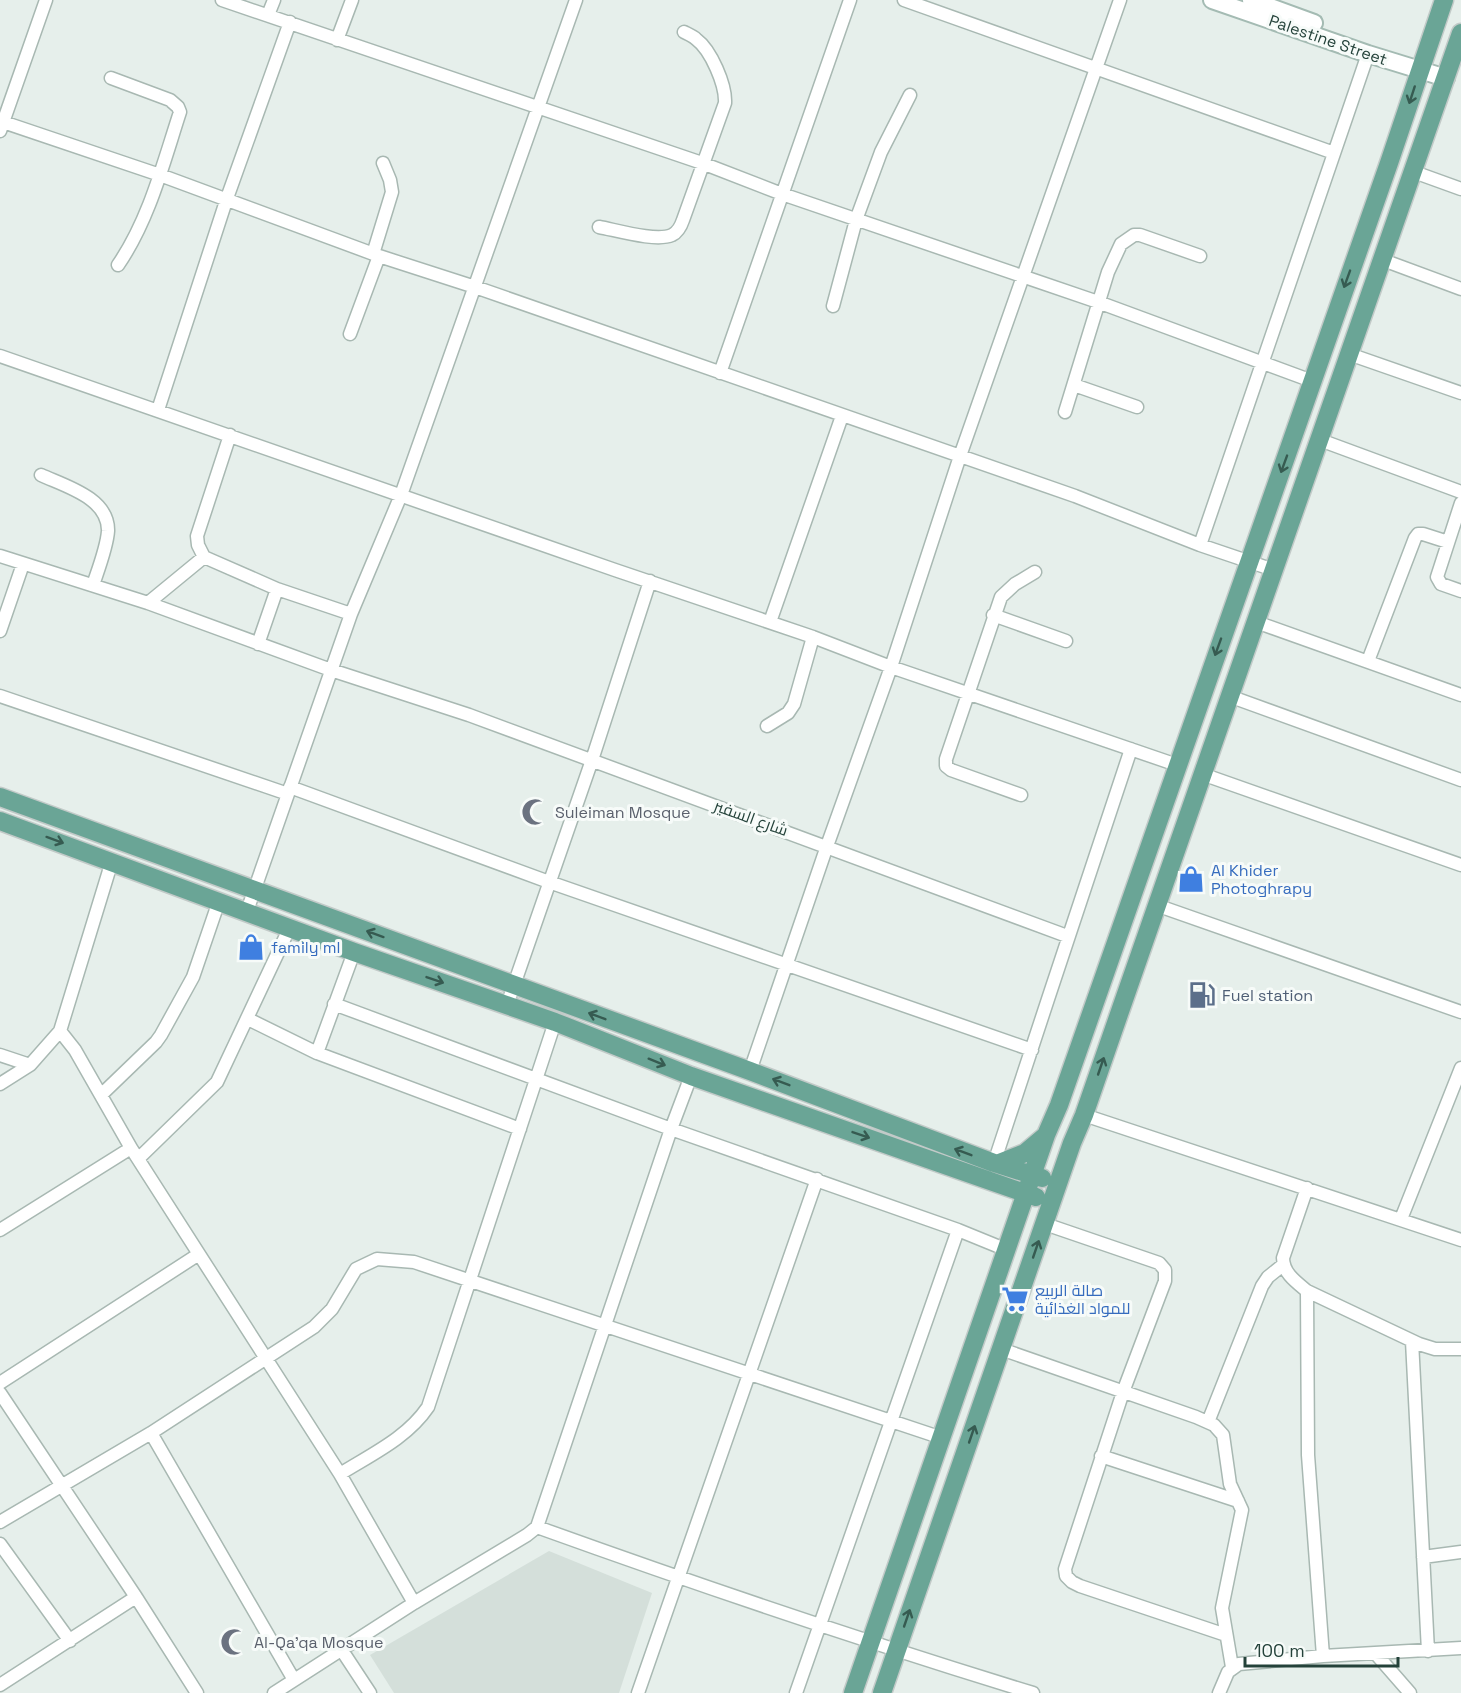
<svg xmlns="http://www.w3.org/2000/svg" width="1461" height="1693" font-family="'Space Grotesk',Cairo,sans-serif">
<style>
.built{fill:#d4dfda}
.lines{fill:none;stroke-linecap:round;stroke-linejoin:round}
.street-casing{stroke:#a8b8b2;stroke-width:15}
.secondary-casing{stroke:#a4bbb3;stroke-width:20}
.primary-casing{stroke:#c2cac8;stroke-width:21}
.street{stroke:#fff;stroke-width:12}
.secondary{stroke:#fff;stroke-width:16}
.primary{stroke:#6aa596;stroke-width:18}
.oneway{stroke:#365b51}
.labels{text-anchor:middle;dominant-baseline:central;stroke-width:6;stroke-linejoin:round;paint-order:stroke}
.street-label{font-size:16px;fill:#24423a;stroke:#f7fbf9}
.worship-label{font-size:16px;fill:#5b616d;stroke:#f7fbf9;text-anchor:start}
.shop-label{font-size:16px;fill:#366cbe;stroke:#f7fbf9;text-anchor:start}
.service-label{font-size:16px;fill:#4e5e75;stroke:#f7fbf9;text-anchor:start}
</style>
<rect width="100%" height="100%" fill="#e6efeb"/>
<path class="built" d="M549,1551L652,1593L619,1693H394L370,1655Z"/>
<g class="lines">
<defs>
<path id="street" d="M222,0L702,163L782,194L1098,302L1312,381
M904,0L1334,153
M268,15L274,0
M337,40L352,0
M111,78L170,100L178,107L180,112C163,164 149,220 118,265
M0,121L160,175L379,256L475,287L1075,496L1200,545L1274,570
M0,131L46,0
M1414,172L1461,189
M599,227C616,230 656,242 672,235C678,232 681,226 683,220L725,103C726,85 711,50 696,39C693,36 688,34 684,32
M373,254L392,192L390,180L383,163
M1383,260L1461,289
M833,306L856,220L881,152L910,95
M350,334L379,256
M1349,354L1461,393
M0,356L615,570L813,637L891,667L1177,765
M720,373L850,0
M1074,385L1137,407
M158,410L226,201L290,22
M1065,412L1108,272L1121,244L1134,235H1140L1200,256
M230,435L197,536L198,545L204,557L277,589L351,614
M1320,440L1461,492
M41,475C65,486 109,498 108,531C107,547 98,570 93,585
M1461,503L1437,577L1441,584L1461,591
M1200,545L1368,54
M0,556L148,603L331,670L469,715L1067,936
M148,603L204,557
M993,615L1066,641
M770,622L842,416
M1256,622L1461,695
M0,631L23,564
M258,644L277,589
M1368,661L1415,538L1418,534H1423L1448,542
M0,696L288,794
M1229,696L1461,780
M767,726L788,713L794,704L813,637
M1202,774L1461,865
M290,787L549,882L1032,1050
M1021,795L951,770L946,766V759L1001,597L1015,584L1035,572
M1156,905L1461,1012
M247,911L351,614L401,495L576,0
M334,1004L671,1129L958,1230L1007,1250
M507,1005L592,760L650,581
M248,1019L317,1053L520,1129
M60,1031L75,1050L131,1148
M317,1053L354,952
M0,1055L30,1065
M750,1071L827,846L891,667L960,456L1120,0
M0,1084L30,1065L60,1031L112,861
M101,1095L156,1042L161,1035L193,977L219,901
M1084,1115L1461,1240
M138,1159L217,1082L290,927
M994,1163C1040,1025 1084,887 1131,749
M1307,1188L1283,1258C1283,1273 1296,1282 1307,1291L1419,1344L1435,1349H1461
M1401,1219L1461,1068
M1045,1224L1159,1263L1165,1270V1281L1123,1392L1065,1569L1066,1576L1072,1582L1080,1586L1226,1635
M0,1230L131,1148L340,1474L414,1603
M1307,1291L1308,1455L1323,1656
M1412,1341L1428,1651
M1001,1349L1196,1417L1214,1425L1223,1435L1230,1484L1242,1510L1222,1608L1232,1667
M0,1383L199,1254
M0,1393L136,1597L197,1693
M1208,1422L1262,1286L1268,1277L1283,1265
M151,1433L294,1680
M1101,1456L1238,1501
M340,1474C372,1454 407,1438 428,1407L555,1022
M0,1522L151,1433L314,1327L332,1309L356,1269L377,1259L414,1262L942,1438
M537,1527C701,1586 866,1642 1033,1693
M0,1544L70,1641
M1423,1557L1461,1552
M341,1649L370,1693
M1376,1654L1410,1693
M0,1685L136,1597
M274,1693L414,1603L527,1535L537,1527L671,1129L691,1076
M638,1693L817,1179
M796,1693L958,1230
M1219,1693L1228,1672L1239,1664L1323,1656L1461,1648"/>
<path id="secondary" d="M1212,0L1368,54L1446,78
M1251,0L1314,23"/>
<path id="primary" d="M0,797L750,1071L994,1163L1042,1178
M0,821L354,952L555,1022L691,1076L1036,1197
M997,1164L1025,1153L1044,1137
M853,1693L1046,1135L1059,1105L1389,163L1444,0
M882,1693L1072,1143L1084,1115C1209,754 1337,394 1461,33"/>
</defs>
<use href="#street" class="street-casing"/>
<use href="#secondary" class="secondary-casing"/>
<use href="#primary" class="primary-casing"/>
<use href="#street" class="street"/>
<use href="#secondary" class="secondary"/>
<use href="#primary" class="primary"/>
</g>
<defs><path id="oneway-shaft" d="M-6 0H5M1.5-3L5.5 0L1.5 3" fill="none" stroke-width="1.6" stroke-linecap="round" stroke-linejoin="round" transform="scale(1.5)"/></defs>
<g class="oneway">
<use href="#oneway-shaft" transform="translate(1412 95) rotate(108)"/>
<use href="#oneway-shaft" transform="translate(1347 279) rotate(110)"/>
<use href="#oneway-shaft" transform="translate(1284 464) rotate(110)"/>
<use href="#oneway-shaft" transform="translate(1218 647) rotate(110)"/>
<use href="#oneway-shaft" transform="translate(55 840) rotate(20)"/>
<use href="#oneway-shaft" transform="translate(375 934) rotate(-160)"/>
<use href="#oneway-shaft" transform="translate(435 980) rotate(19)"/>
<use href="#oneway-shaft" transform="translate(597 1016) rotate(-159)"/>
<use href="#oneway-shaft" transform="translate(657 1062) rotate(22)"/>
<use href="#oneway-shaft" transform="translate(1101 1066) rotate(-71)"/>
<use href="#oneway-shaft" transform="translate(781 1082) rotate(-159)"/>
<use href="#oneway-shaft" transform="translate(861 1135) rotate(19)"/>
<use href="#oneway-shaft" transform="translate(963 1152) rotate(-159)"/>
<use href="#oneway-shaft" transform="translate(1036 1249) rotate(-71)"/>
<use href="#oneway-shaft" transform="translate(972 1434) rotate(-71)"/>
<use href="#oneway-shaft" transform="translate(907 1618) rotate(-71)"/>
</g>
<defs>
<symbol id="mosque-bare" viewBox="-9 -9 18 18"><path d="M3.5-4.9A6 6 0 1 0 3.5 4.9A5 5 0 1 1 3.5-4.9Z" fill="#6b7280" stroke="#f7fbf9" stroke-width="2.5" paint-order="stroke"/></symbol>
<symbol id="shop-bare" viewBox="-9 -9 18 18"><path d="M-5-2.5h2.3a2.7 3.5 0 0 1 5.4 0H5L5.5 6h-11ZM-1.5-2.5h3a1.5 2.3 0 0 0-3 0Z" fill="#3f7fe0" stroke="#f7fbf9" stroke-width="2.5" paint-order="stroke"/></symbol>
<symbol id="fuel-bare" viewBox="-9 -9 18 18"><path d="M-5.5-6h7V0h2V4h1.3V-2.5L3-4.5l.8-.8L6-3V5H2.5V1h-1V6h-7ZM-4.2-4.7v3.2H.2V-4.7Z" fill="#5c6f8a" stroke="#f7fbf9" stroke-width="2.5" paint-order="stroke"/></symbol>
<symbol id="supermarket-bare" viewBox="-9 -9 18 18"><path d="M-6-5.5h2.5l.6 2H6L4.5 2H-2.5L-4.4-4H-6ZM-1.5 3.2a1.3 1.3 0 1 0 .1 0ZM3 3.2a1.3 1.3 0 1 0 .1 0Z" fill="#3f7fe0" stroke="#f7fbf9" stroke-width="2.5" paint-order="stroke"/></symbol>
</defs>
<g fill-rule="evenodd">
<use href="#mosque-bare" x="516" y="793" width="38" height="38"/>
<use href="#shop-bare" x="1172" y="860" width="38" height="38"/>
<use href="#shop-bare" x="232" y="928" width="38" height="38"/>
<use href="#fuel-bare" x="1183" y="976" width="38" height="38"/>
<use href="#supermarket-bare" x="996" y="1280" width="38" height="38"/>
<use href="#mosque-bare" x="215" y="1623" width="38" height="38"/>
</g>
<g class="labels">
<g class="street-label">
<text transform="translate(1328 40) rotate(19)">Palestine Street</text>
<text transform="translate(751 818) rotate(20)">شارع السفير</text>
</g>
<g class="worship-label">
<text x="555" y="812">Suleiman Mosque</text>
<text x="254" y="1642">Al-Qa’qa Mosque</text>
</g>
<g class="shop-label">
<text x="1211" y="870">Al Khider<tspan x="1211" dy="18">Photoghrapy</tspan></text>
<text x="271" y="947">family ml</text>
<text x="1035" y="1290">صالة الربيع<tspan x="1035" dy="18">للمواد الغذائية</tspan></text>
</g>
<g class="service-label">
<text x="1222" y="995">Fuel station</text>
</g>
</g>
<path d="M1245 1657v9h153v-9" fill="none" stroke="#24423a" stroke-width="3"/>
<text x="1254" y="1657" font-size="18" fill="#24423a" stroke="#f7fbf9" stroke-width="4.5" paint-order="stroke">100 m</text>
</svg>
